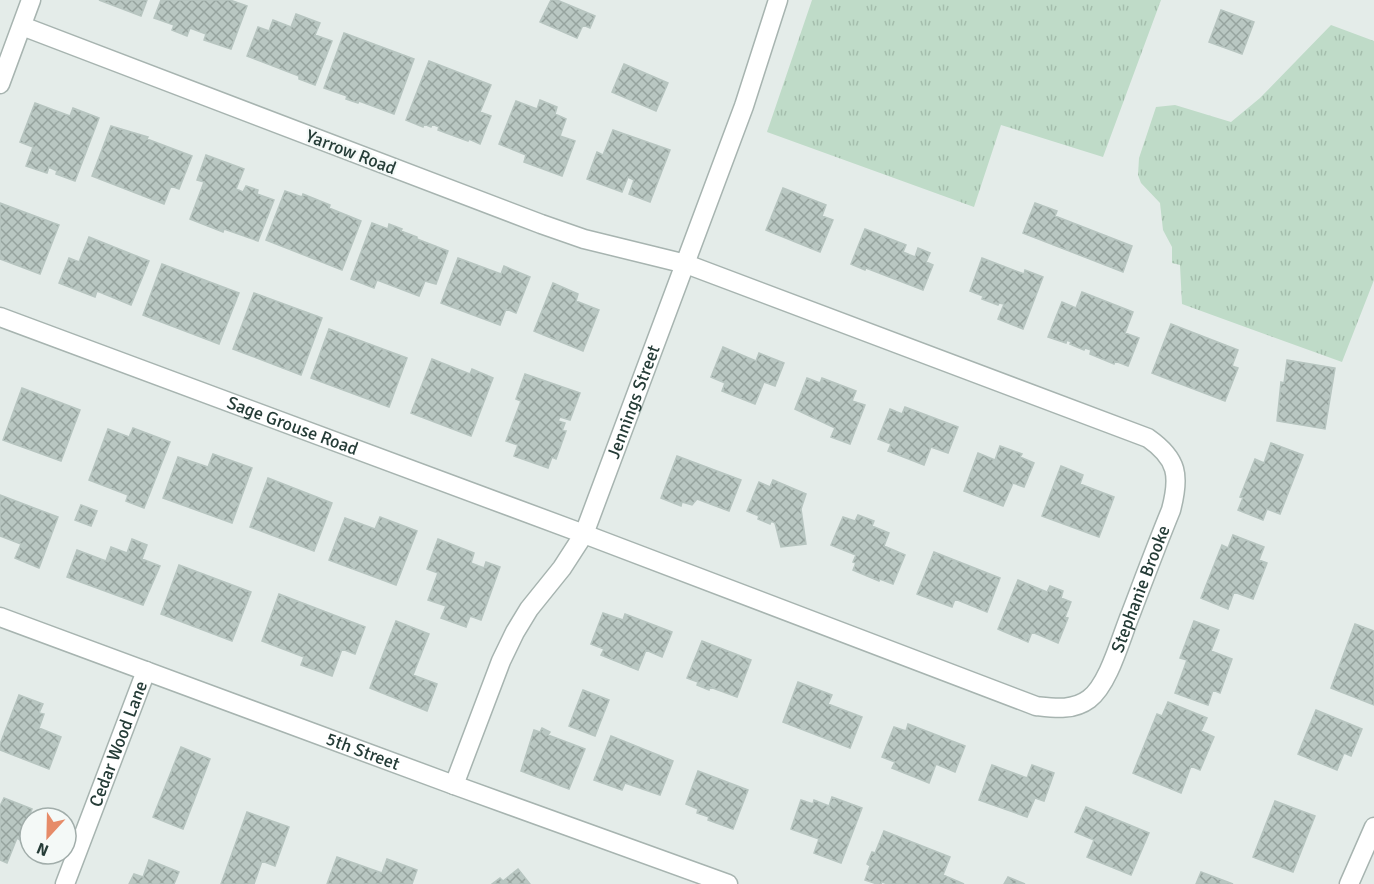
<svg xmlns="http://www.w3.org/2000/svg" width="1374" height="884" font-family="Signika,sans-serif">
<style>
.grass{fill:url(#grass-tufts)}
.building{fill:url(#building-cross-hatch);stroke:#b7c5c0;stroke-width:1.5}
.lines{fill:none;stroke-linecap:round;stroke-linejoin:round}
.minor-casing{stroke:#a7b4b0;stroke-width:21}
.minor{stroke:#fff;stroke-width:18}
.labels{text-anchor:middle;dominant-baseline:central;stroke-width:4.5;stroke-linejoin:round;paint-order:stroke}
.street-label{font-size:18px;fill:#253c37;stroke:#f4f9f7}
</style>
<defs>
<pattern id="grass-tufts" width="24" height="20" patternUnits="userSpaceOnUse" patternTransform="scale(1.5)"><rect width="24" height="20" fill="#bfdbc8"/><path d="M3 7l-1-3M5 7V3M7 7l1-3M15 17l-1-3M17 17v-4M19 17l1-3" fill="none" stroke="#a4bdac"/></pattern>
<pattern id="building-cross-hatch" width="8" height="8" patternUnits="userSpaceOnUse" patternTransform="scale(1.5)"><rect width="8" height="8" fill="#b9c7c2"/><path d="M0 0l8 8M0 8l8-8" fill="none" stroke="#96a39e"/></pattern>
</defs>
<rect width="100%" height="100%" fill="#e4ece9"/>
<path class="grass" d="M812,0H1161L1103,157L1001,125L974,207L767,132Z
M1331,25L1374,41V280L1342,362L1182,304L1180,265L1172,263V247L1163,230L1160,203L1141,183L1138,175L1139,158L1156,107L1175,105L1231,122L1260,98Z"/>
<path class="building" d="M99,0H147L141,16Z
M161,0H230L247,6L231,49L204,40L206,34L190,28L187,36L172,30L174,25L154,18Z
M551,0H557L595,16L590,28L583,25L577,38L540,22Z
M1221,10L1254,22L1242,54L1209,42Z
M296,14L320,23L315,35L332,41L315,85L299,79V76L247,56L258,27L269,31L273,20L291,27Z
M344,33L414,59L394,114L359,101L358,103L346,99L347,96L324,88Z
M429,61L491,85L480,112L491,116L480,144L469,139L468,141L438,130L439,127L432,124L431,127L424,124L423,127L406,120Z
M624,64L668,83L656,111L612,92Z
M540,100L557,107L555,114L566,119L560,136L575,141L562,176L524,162L526,155L499,144L516,101L537,109Z
M35,103L70,116L73,108L99,118L75,181L56,174L57,171L49,167L47,173L26,166L33,147L20,142Z
M111,126L148,137L147,139L192,156L179,189L171,186L164,204L92,176Z
M613,130L670,150L650,202L629,194L634,180L628,177L622,192L587,179L597,152L603,155Z
M206,155L244,169L236,189L243,192L246,186L258,190L257,194L274,200L258,241L224,229L223,232L190,219L204,182L197,180Z
M783,188L826,205L822,216L833,220L820,252L766,230Z
M285,191L302,197L303,194L330,205L329,208L361,221L342,270L266,240Z
M0,203L59,225L40,274L0,259Z
M1035,203L1057,211L1055,216L1132,246L1123,272L1023,233Z
M372,223L388,229L389,224L402,229L401,231L417,237V239L448,251L436,284L425,281L419,296L377,280L374,288L351,279Z
M865,229L906,245L903,252L915,257L918,248L930,253L926,262L933,265L923,290L866,268L865,270L851,264Z
M89,237L149,261L131,305L97,291L95,297L59,283L69,258L79,262Z
M458,258L501,274L504,266L530,277L516,313L506,309L500,325L441,303Z
M982,258L1024,274L1025,270L1043,277L1023,329L998,319L1004,304L999,303L998,305L982,299L983,296L970,291Z
M162,264L239,293L219,344L143,315Z
M553,283L578,294L576,301L599,310L583,351L534,331Z
M1082,292L1133,312L1125,333L1139,338L1128,366L1115,361L1114,364L1090,354L1091,350L1085,348L1084,350L1070,344L1071,342L1067,340L1066,343L1048,337L1062,302L1076,308Z
M254,293L322,318L301,375L233,349Z
M1171,324L1238,350L1232,366L1238,368L1225,401L1152,373Z
M329,329L407,358L389,407L311,378Z
M723,347L756,361L759,353L784,363L775,386L764,382L755,404L722,391L725,383L711,377Z
M432,359L470,374L472,369L493,378L471,436L411,413Z
M1287,360L1335,368L1325,429L1277,421L1281,382L1284,383Z
M525,374L580,393L570,420L560,417L558,421L565,423L562,431H566L556,459L552,457L548,468L514,456L518,445L506,441L521,401L516,399Z
M807,378L820,383L822,378L856,391L852,401L865,405L850,444L831,437L835,428L795,409Z
M22,388L80,410L61,461L3,440Z
M905,407L958,427L948,453L931,447L924,465L888,451L891,444L878,439L890,409L902,414Z
M133,428L170,442L144,508L126,501L128,495L89,480L108,429L129,437Z
M1271,443L1303,455L1280,514L1267,509L1263,520L1238,510L1243,498L1240,497L1255,459L1264,463Z
M1000,446L1022,454L1020,457L1034,463L1024,487L1013,483L1003,506L964,491L978,453L995,460Z
M213,454L252,468L232,523L163,498L178,457L208,467Z
M677,456L741,480L729,511L697,499L692,505L682,502L681,506L661,498Z
M1061,466L1083,475L1080,484L1114,497L1099,537L1042,516Z
M268,478L332,503L314,551L250,527Z
M773,480L806,494L801,509L806,544L781,547L775,523L771,521L770,524L758,519L759,516L747,511L759,482L770,487Z
M0,495L58,517L39,568L15,558L21,544L0,536Z
M81,505L97,511L91,526L75,520Z
M858,515L874,521L872,526L889,533L884,546L905,555L893,584L880,579L879,581L853,570L856,563L853,562L856,555L831,545L843,517L855,521Z
M380,517L417,531L396,585L329,560L345,518L375,529Z
M1233,535L1264,547L1259,560L1267,563L1253,599L1234,592L1228,609L1201,598L1222,545L1228,548Z
M132,539L147,545L142,559L160,566L143,605L67,577L77,550L106,561L111,547L127,553Z
M438,539L474,553L471,563L484,568L486,562L500,567L481,620L470,616L466,627L441,618L446,606L428,600L438,573L427,569Z
M934,552L1000,578L987,612L955,599L952,607L917,594Z
M179,565L251,592L232,641L161,614Z
M1018,580L1047,592L1050,586L1063,591L1061,598L1071,602L1065,617L1068,618L1058,643L1032,632L1028,642L998,629Z
M279,594L365,627L355,654L342,649L332,676L301,665L304,657L262,641Z
M603,613L623,620L625,614L672,632L662,657L646,650L638,670L601,655L604,649L591,644Z
M396,621L429,634L413,675L437,684L427,711L370,688Z
M1194,621L1219,630L1211,651L1232,659L1220,693L1213,690L1208,705L1175,693L1187,660L1180,658Z
M1355,624L1374,631V705L1331,688Z
M702,641L751,660L737,697L710,687L709,690L697,685L698,682L687,678Z
M798,682L832,695L828,704L862,717L850,748L783,722Z
M583,690L609,700L595,736L569,726Z
M19,695L43,704L39,713L44,714L39,728L61,737L49,769L0,750V744Z
M1168,702L1207,718L1201,731L1214,737L1200,770L1191,766L1181,793L1133,773L1157,714L1162,716Z
M1316,710L1362,729L1351,756L1344,753L1337,770L1298,754Z
M908,724L965,746L955,772L936,764L929,783L892,768L895,762L882,757L894,727L906,731Z
M542,728L550,732L548,735L585,749L569,789L521,771L534,730L540,732Z
M611,736L673,761L660,795L625,783L622,790L594,780Z
M181,747L210,759L183,829L153,817Z
M992,765L1027,778L1032,765L1054,773L1044,801L1035,798L1027,817L979,800Z
M698,771L748,790L733,829L708,820L709,817L697,813L698,809L686,804Z
M832,797L862,808L841,863L814,853L819,839L791,829L801,800L813,804L814,800L829,806Z
M4,798L32,809L20,840L17,838L7,863L0,860V806Z
M1275,801L1315,816L1293,872L1253,857Z
M1086,807L1149,833L1131,875L1087,857L1094,840L1075,832Z
M247,812L289,827L275,866L262,861L254,884H221Z
M884,831L950,857L943,875L964,884H888L882,882L881,884H877L865,880L870,866L867,864L872,852L875,853Z
M337,857L382,873L387,859L417,870L412,884H327Z
M149,860L179,872L174,884H129L134,874L143,877Z
M518,869L530,884H492L500,878L503,881Z
M1201,872L1233,884H1196Z
M1008,877L1025,884H1004Z"/>
<g class="lines">
<defs>
<g id="minor">
<path d="M0,84L31,0"/>
<path id="s1" d="M0,317L584,534L1036,706C1054,708 1073,711 1089,699C1109,684 1121,637 1131,613C1144,579 1157,544 1171,510C1180,476 1178,459 1148,438L686,264L584,239L541,224L22,26"/>
<path id="s2" d="M0,617L454,785L728,884"/>
<path id="s3" d="M454,785L501,661L515,632L529,609L562,568L584,534L744,106L778,0"/>
<path id="s4" d="M65,884L146,671"/>
<path d="M1349,884L1374,827"/>
</g>
</defs>
<use href="#minor" class="minor-casing"/>
<use href="#minor" class="minor"/>
</g>
<g class="labels">
<g class="street-label">
<text transform="translate(351 152) rotate(21)">Yarrow Road</text>
<text stroke="none"><textPath href="#s3" startOffset="426">Jennings Street</textPath></text>
<text stroke="none"><textPath href="#s1" startOffset="312">Sage Grouse Road</textPath></text>
<text stroke="none"><textPath href="#s1" startOffset="1284">Stephanie Brooke</textPath></text>
<text stroke="none"><textPath href="#s4" startOffset="150">Cedar Wood Lane</textPath></text>
<text stroke="none"><textPath href="#s2" startOffset="387">5th Street</textPath></text>
</g>
</g>
<g transform="translate(48 836) rotate(202)"><circle r="28" fill="#f4f9f7" stroke="#a1adaa" stroke-width="1.5"/>
<path d="M0-4.5L10 22L0 15L-10 22Z" fill="#e68b68"/>
<text y="-9" font-size="16" font-weight="bold" text-anchor="middle" fill="#253c37">N</text>
</g>
</svg>
